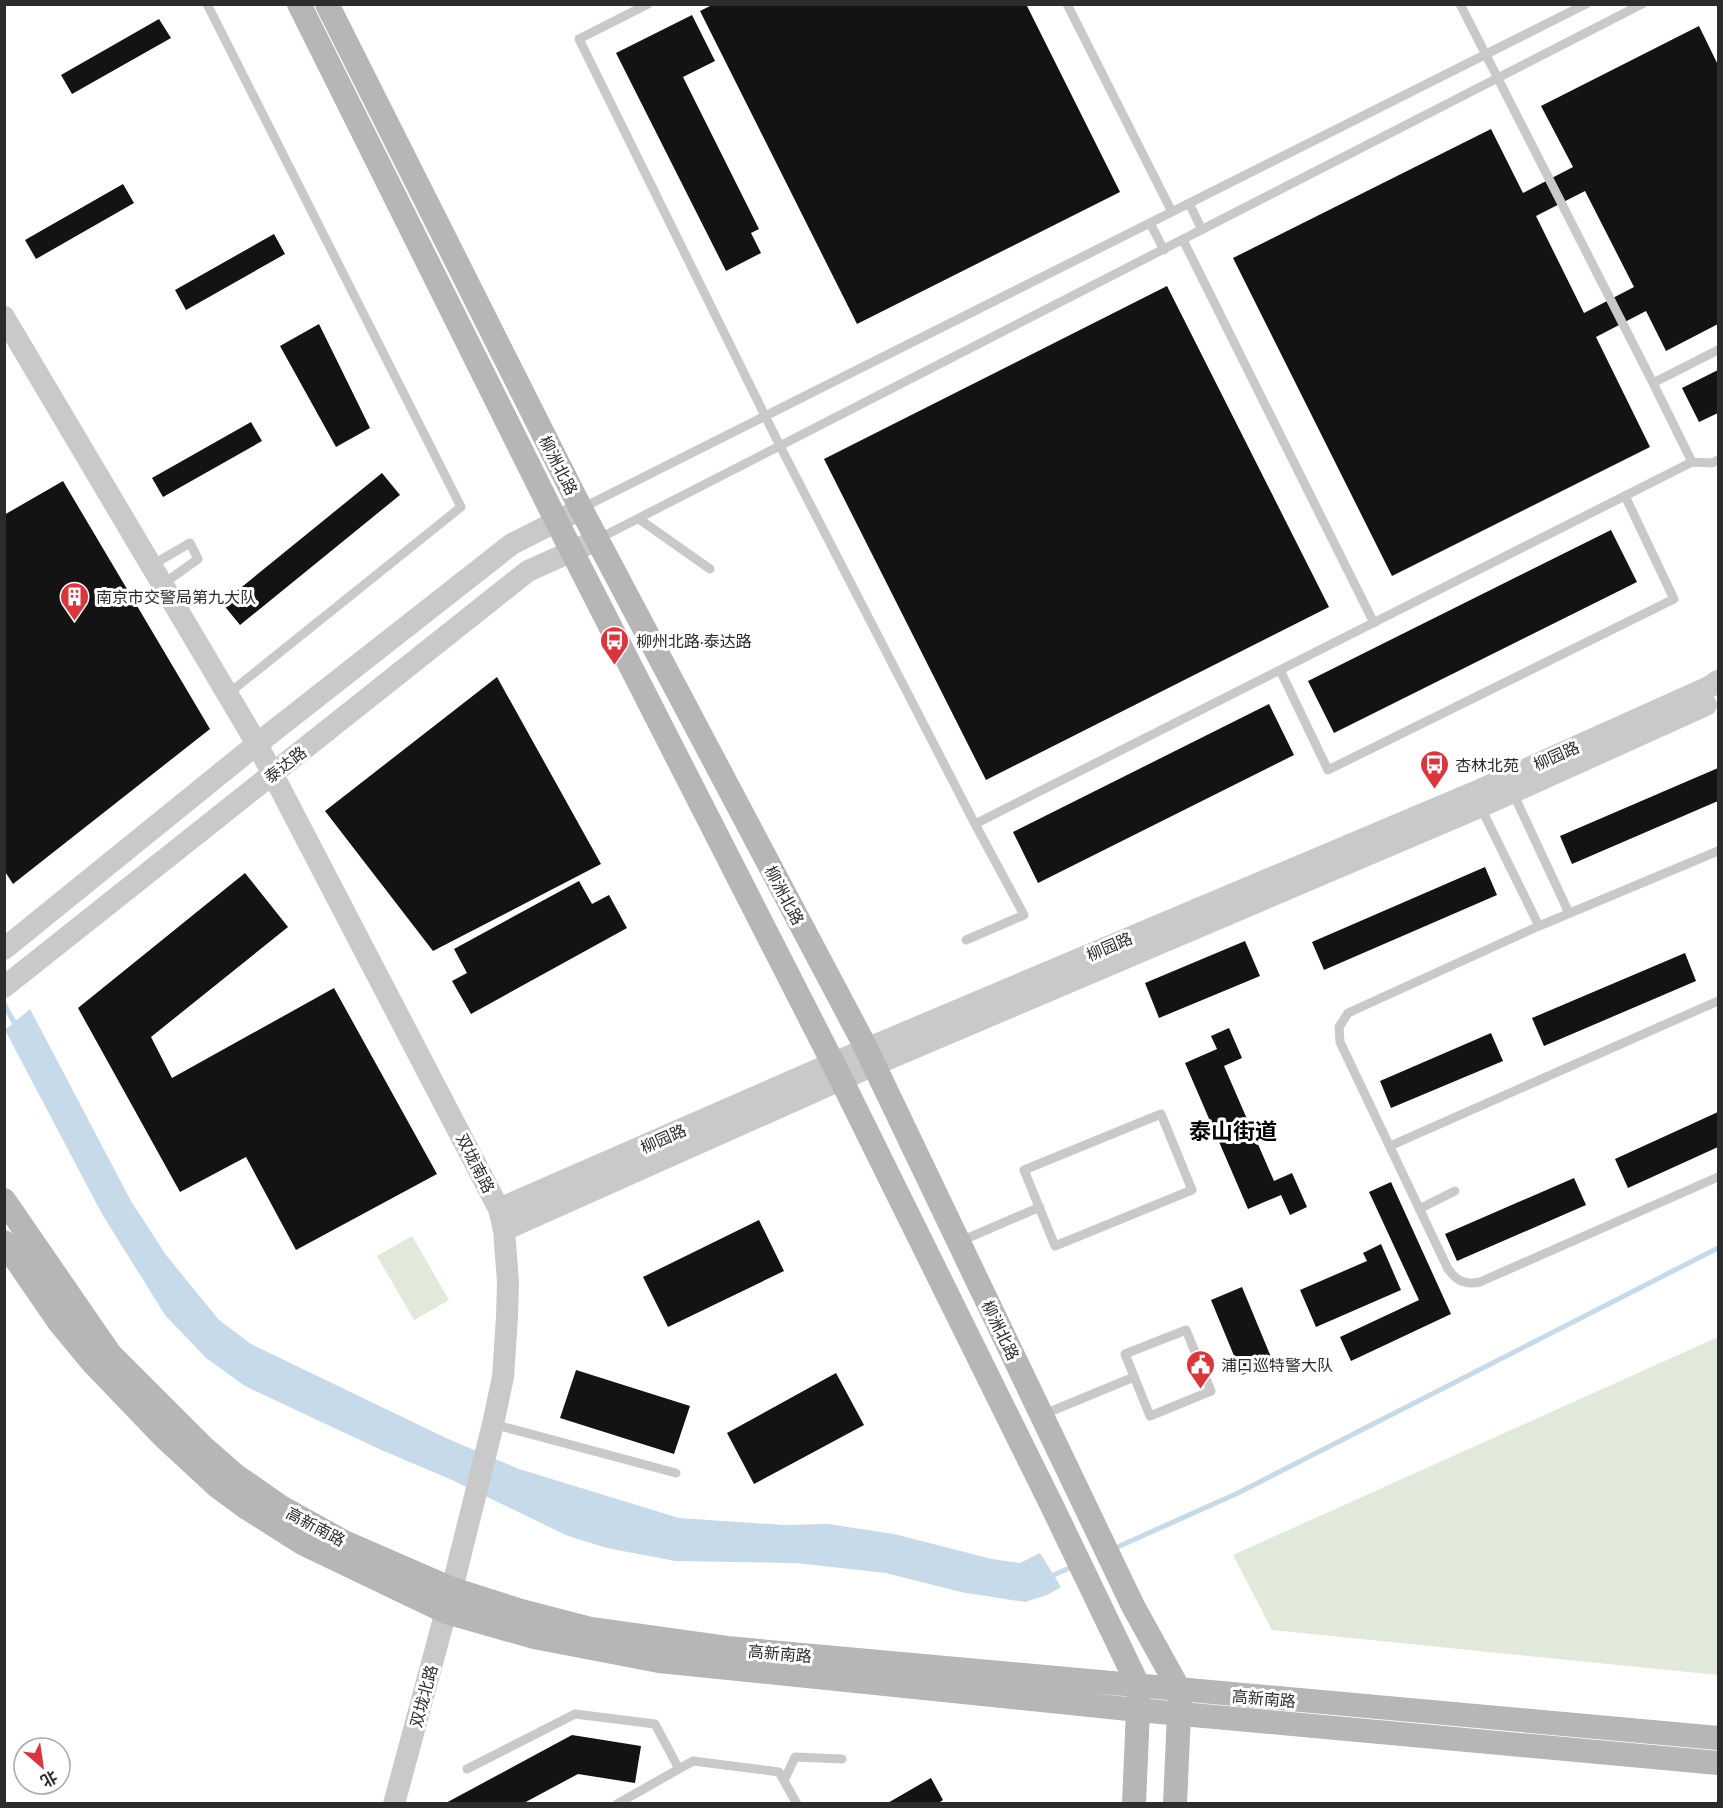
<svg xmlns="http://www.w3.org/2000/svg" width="1723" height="1808" font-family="'Exo 2','Noto Sans SC',sans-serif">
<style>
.green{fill:#e1e9da}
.water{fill:#c6dae9}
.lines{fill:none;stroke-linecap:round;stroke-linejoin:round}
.stream{stroke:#c6dae9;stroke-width:5}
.building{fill:#131313;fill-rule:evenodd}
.service{stroke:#c9c9c9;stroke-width:9}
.tertiary{stroke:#c9c9c9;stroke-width:22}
.secondary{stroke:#b6b6b6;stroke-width:24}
.labels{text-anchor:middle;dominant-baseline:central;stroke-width:6;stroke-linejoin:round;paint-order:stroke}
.street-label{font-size:16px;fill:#2c2c2c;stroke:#fff}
.poi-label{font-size:16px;fill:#2c2c2c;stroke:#fff;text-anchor:start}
.district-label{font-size:22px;font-weight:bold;fill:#000;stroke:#fff}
</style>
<rect width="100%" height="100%" fill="#fff"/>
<path class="green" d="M412,1236L449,1300L414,1320L377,1256Z
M1718,1337V1675L1272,1630L1233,1555Z"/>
<path class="water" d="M30,1009L131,1201L166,1255L219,1320L251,1344L446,1438L519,1469L679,1518L784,1525L828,1524L894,1534L992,1559L1020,1563L1040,1553L1061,1587L1047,1595L1025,1602L961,1592L886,1573L796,1563L675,1561L607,1548L568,1536L452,1480L379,1449L245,1386L206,1358L165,1315L102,1214L5,1030Z"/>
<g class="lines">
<path class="stream" d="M4,1004L16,1026
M1113,1549L1238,1493L1718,1248
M1047,1578L1074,1566"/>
</g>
<path class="building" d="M714,4H1026L1120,192L857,324L700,11Z
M692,15L715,61L683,77L759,229L751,233L761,253L726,271L616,53Z
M159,19L171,38L72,94L61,75Z
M1699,26L1718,65V324L1666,351L1646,311L1596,337L1650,447L1392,576L1233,258L1491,129L1523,193L1573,167L1541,106ZM1585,191L1634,287L1584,313L1536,216Z
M123,184L134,203L36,259L25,240Z
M274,234L285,254L186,310L175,290Z
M1167,286L1329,607L986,780L824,459Z
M319,324L370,428L336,447L280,346Z
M1718,370V413L1699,422L1682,388Z
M251,422L262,441L163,497L152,478Z
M382,473L400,495L240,625L222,603Z
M63,481L210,729L13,884L4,870V515Z
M1611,530L1637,582L1334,733L1308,681Z
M497,677L601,864L433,951L325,811Z
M1269,704L1294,755L1038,883L1013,832Z
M1718,768V801L1572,864L1560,836Z
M1485,867L1497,895L1324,970L1312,942Z
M245,873L288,927L151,1037L172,1078L334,988L437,1174L296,1250L246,1157L180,1192L78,1008Z
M579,881L592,904L609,895L627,928L471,1014L452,981L467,973L454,949Z
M1245,941L1260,976L1159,1018L1145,983Z
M1685,953L1696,981L1544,1046L1532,1018Z
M1229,1028L1242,1058L1224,1066L1274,1181L1292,1173L1307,1207L1290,1215L1281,1195L1248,1209L1185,1063L1217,1049L1211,1036Z
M1491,1033L1503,1061L1391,1108L1380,1081Z
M1718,1112V1147L1628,1188L1615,1159Z
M1574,1178L1586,1205L1457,1261L1445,1234Z
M1391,1182L1451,1314L1351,1361L1340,1337L1419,1300L1369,1192Z
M759,1220L784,1271L668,1327L643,1277Z
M1381,1244L1401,1290L1316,1327L1300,1290L1367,1261L1363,1253Z
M1242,1287L1273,1362L1242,1375L1211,1300Z
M576,1370L690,1406L674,1454L560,1418Z
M836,1373L864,1425L754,1484L727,1433Z
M572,1735L641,1746L635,1783L578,1774L522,1804H444Z
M931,1778L943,1800L937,1804H886Z"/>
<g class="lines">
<path class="service" d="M207,4L461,507L228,694
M648,4L579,39L780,446L975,824L1692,462L1653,383
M1067,4L1172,212
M1460,4L1653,383L1718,350
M1189,203L1202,230
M1150,223L1164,250
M1183,240L1374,623
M1692,462L1712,463L1718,460
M582,508L1586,4
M639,519L710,569
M598,539L1642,4
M152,565L190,543L198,559L163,584
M1280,670L1328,770L1674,599L1625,496
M1513,793L1569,913
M1481,808L1539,926
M1718,851L1539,926L1348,1013L1339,1027L1340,1042L1448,1269C1457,1281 1464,1285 1480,1282L1718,1177
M966,940L1024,915L975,824
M1161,1114L1192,1190L1055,1246L1024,1170Z
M1390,1146L1718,1001
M1419,1209L1455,1191
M961,1241L1040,1207
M1186,1330L1211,1391L1150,1416L1125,1354Z
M1042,1415L1134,1377
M493,1424L676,1473
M467,1769L575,1714L655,1724L679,1769
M784,1781L795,1757L842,1759
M617,1804L693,1761L779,1772L797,1804"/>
<path class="tertiary" d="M4,317L257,744L499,1209L504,1230L508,1282L507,1317L503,1377L493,1424L452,1589L394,1804
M4,949L257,744L512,544L581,509
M4,987L528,571L597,540
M499,1209L833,1063L1473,793L1709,687L1718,681
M504,1230L874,1065L1480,807L1706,705"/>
<path class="secondary" d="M299,4L557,522L833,1063L1053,1508L1139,1687L1134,1804
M327,4L581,509L862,1040L1133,1606L1180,1691L1175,1804
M4,1200L110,1354L203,1447L235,1475L281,1507L344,1542L452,1589L518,1610L591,1629L727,1648L1718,1738
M4,1242L59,1322L93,1363L164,1437L217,1486L247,1508L304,1544L446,1612L534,1637L659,1661L1138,1710L1718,1763"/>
</g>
<defs>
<symbol id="building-pin" viewBox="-11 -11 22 30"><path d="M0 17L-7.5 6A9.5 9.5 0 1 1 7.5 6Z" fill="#dc353b" stroke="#fff"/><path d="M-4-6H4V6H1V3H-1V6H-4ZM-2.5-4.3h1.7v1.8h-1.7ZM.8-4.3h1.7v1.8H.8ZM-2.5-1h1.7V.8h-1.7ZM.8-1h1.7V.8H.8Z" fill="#fff"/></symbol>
<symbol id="bus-pin" viewBox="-11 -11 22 30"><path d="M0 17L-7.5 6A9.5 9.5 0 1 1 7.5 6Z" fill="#dc353b" stroke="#fff"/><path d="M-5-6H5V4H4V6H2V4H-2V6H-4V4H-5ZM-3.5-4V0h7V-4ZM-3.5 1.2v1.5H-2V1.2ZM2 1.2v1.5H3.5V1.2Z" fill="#fff"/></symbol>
<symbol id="civic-pin" viewBox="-11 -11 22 30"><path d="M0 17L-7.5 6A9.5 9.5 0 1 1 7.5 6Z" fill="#dc353b" stroke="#fff"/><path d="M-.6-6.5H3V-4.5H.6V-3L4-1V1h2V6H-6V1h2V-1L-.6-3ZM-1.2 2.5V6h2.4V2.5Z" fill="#fff"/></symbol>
</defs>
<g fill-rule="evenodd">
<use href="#building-pin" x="58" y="580" width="33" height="45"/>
<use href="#bus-pin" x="598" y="624" width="33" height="45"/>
<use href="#bus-pin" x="1418" y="748" width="33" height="45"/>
<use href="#civic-pin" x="1184" y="1348" width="33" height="45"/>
</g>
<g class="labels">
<g class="street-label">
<text transform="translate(559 465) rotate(63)">柳洲北路</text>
<text transform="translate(1556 755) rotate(-24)">柳园路</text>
<text transform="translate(285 764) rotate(-38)">泰达路</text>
<text transform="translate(785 895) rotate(62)">柳洲北路</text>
<text transform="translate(1109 946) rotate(-23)">柳园路</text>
<text transform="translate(663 1138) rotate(-24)">柳园路</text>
<text transform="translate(476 1163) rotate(63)">双垅南路</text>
<text transform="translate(1001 1330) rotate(64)">柳洲北路</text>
<text transform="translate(316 1526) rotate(28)">高新南路</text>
<text transform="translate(780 1653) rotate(5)">高新南路</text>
<text transform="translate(423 1696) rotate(-75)">双垅北路</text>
<text transform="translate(1264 1698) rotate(5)">高新南路</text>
</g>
<g class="poi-label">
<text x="96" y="596">南京市交警局第九大队</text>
<text x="636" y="640">柳州北路·泰达路</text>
<text x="1455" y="764">杏林北苑</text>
<text x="1221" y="1364">浦口巡特警大队</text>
</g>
<g class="district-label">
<text x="1233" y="1130">泰山街道</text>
</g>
</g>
<rect width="1723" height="1808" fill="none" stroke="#2c2c2c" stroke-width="12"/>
<g transform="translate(42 1766) rotate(151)"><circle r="28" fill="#ffffff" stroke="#ababab" stroke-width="1.5"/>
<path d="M0-4.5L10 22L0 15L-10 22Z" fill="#dc353b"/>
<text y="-9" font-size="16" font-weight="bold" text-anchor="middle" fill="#2c2c2c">北</text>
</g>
</svg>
